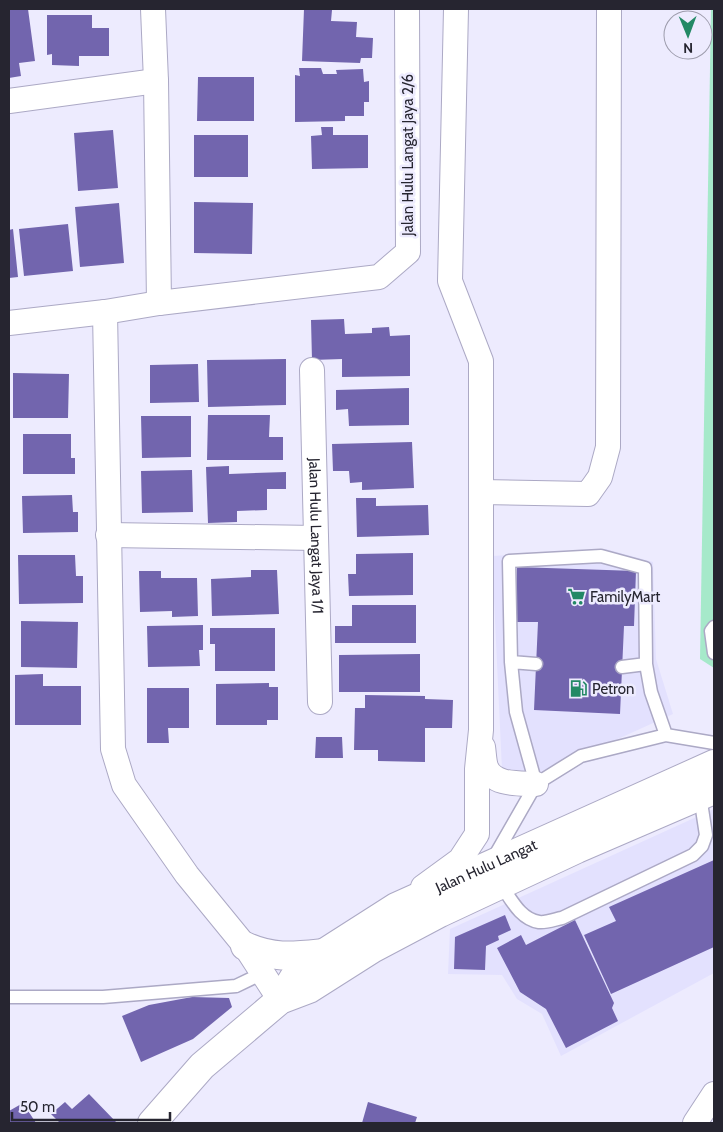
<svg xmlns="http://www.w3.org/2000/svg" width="723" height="1132" font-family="Cabin,sans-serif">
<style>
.built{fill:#e3e1fe}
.green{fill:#a6e9ca}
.building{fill:#7265ae}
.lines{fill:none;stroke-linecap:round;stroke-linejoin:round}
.lane-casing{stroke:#aca9c5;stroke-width:15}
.street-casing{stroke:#aca9c5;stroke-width:26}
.secondary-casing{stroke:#aca9c5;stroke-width:30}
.lane{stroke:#fff;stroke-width:12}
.street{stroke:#fff;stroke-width:24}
.secondary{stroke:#fff;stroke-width:28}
.labels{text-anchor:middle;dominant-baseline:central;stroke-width:5;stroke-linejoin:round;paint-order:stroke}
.street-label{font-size:15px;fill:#262530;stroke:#edebfe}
.poi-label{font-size:15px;fill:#262530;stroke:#edebfe;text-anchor:start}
</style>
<rect width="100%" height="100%" fill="#edebfe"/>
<path class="built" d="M606,549L653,562L656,659L673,714L503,791L492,556Z
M714,809V973L561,1056L542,1014L517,999L502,975L448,974L450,929Z"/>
<path class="green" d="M711,9H714V668L700,659Z"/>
<path class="building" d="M9,9H28L35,61L19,63L21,76L9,78Z
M304,9L332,10L331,21L357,22L356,37L373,38L372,58H361L360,63L302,61Z
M47,15H92V28H109V56H79V66L52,65V54L47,55Z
M299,68H321L323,74H337L336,70L363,69L364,82L369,81V102H364V116H345V121L295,122V75L300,76Z
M198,77H254V121H197Z
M321,127H333V135H368V168L312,169L311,136L322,135Z
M113,130L118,188L78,191L74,133Z
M194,135H248V177H194Z
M194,202L253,203L252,254L194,253Z
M119,203L124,263L80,267L75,207Z
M68,224L73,271L24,276L19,229Z
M13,229L18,277L9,278V230Z
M344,319L345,334L372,333V328L389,327L390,336L410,335V376L342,377V359L312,360L311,320Z
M286,359V405L208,407L207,360Z
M198,364L199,402L150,403V365Z
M13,373L69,374L68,418H13Z
M409,388V425L349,426L348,409L336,410V390Z
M208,415H270L269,437H283V460H207Z
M141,416H191V457L142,458Z
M23,434H71V458H75V474H23Z
M412,442L414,488L362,490V482L350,483L349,471H333L332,444Z
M229,466V474L286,472V489H267V510L237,511V522L208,523L206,467Z
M192,470L193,512L142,513L141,471Z
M72,495L73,512H78V532L23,533L22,496Z
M356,498H376V506L428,505L429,535L357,537Z
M413,553V595L349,596L348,574H356V554Z
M18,555H75L76,576H83V603L19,604Z
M517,567L636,571L634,626H624L620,714L534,710L538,622H515Z
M251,570H277L279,614L212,616L211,579L251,577Z
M139,571H161V578H197L198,616L172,617V611L140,612Z
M352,605H416V643H335V626H352Z
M21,621L78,622L77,668L21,667Z
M203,625V650H199L200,666L148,667L147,626Z
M210,628H275V671H215V644H210Z
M420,654V692H339V655Z
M43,674V686H81V725H15V675Z
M269,683V687H278V720H267V725H216V684Z
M147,688H189V728H168L169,743H147Z
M365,695L425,696V699L453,700L452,728H425V762L378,761V750H354L355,708H365Z
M316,737H342L343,758H315Z
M714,860V947L611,994L584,935L616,921L609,907Z
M505,915L511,930L498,936L499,940L486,946L485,970L454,969L455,937Z
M575,920L614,1003L612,1008L618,1021L566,1048L546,1009L520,992L497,948L521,935L526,945Z
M192,997L229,998L232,1007L193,1039L141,1062L122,1016L149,1005Z
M89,1094L117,1123H60L51,1114L65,1102L72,1109Z
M368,1102L417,1117L415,1123H362Z
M23,1103L36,1123H9V1111Z"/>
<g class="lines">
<defs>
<path id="lane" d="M714,627L711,631L714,653
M511,662L536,664
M622,667L646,664
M536,784L516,712L511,662L509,561L601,556L645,568L646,664L651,692L666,735
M493,859L536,784L581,756L666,735L714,743
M501,885C511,899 520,919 539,922C546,923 556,919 562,918L693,855L702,846L706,835L700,796
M9,997H103L236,986L263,973"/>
<g id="street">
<path d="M153,9L156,81L159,303"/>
<path d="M9,101L156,81"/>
<path d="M105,312L113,749L124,785L187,875L245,946L280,1000"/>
<path d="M9,323L105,312L159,303L379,277L408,252L407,9"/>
<path id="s1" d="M312,370L320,702"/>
<path d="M481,492L588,494L600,477L608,447L609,9"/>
<path d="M108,535L316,538"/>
<path d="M483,747C484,753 484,761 486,767C493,786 520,783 536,784"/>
<path d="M423,887L460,860L477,834V769L481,730V361L450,281L456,9"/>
<path d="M695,1123L714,1094"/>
</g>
<g id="secondary">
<path d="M245,946C273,959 294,956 324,953"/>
<path id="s2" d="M280,1000L296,974L324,953L396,907L714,764"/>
<path d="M152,1123L202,1066L280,1000L309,989L372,949L440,913L577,849L714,790"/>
</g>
</defs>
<use href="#lane" class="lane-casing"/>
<use href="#street" class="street-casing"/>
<use href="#secondary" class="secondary-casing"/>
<use href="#lane" class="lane"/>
<use href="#street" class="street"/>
<use href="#secondary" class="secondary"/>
</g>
<defs>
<symbol id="supermarket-bare" viewBox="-9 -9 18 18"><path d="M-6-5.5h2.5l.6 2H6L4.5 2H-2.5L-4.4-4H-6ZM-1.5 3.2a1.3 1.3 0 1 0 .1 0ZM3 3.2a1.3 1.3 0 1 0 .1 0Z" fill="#238965" stroke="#edebfe" stroke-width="2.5" paint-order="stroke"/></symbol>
<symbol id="fuel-bare" viewBox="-9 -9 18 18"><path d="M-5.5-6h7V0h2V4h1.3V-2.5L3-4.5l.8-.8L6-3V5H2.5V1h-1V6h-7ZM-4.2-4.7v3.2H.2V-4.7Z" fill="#238965" stroke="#edebfe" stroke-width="2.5" paint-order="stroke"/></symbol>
</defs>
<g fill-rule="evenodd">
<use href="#supermarket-bare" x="564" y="584" width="25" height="25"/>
<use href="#fuel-bare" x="566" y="676" width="25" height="25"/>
</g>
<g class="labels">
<g class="street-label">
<text transform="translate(408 155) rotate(-90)">Jalan Hulu Langat Jaya 2/6</text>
<text stroke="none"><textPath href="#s1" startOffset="166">Jalan Hulu Langat Jaya 1/1</textPath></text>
<text stroke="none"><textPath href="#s2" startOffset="250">Jalan Hulu Langat</textPath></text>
</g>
<g class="poi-label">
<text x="590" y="597">FamilyMart</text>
<text x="592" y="689">Petron</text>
</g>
</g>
<rect width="723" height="1132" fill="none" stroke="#262530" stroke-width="20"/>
<g transform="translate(688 35) rotate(179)"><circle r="24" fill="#edebfe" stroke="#9d9cac"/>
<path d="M0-4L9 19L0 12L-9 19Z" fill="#238965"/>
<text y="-8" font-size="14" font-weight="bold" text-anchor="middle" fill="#262530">N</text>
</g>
<path d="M12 1112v8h158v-8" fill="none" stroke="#262530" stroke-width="2.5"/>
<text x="20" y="1112" font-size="15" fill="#262530" stroke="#edebfe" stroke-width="4" paint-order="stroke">50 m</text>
</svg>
